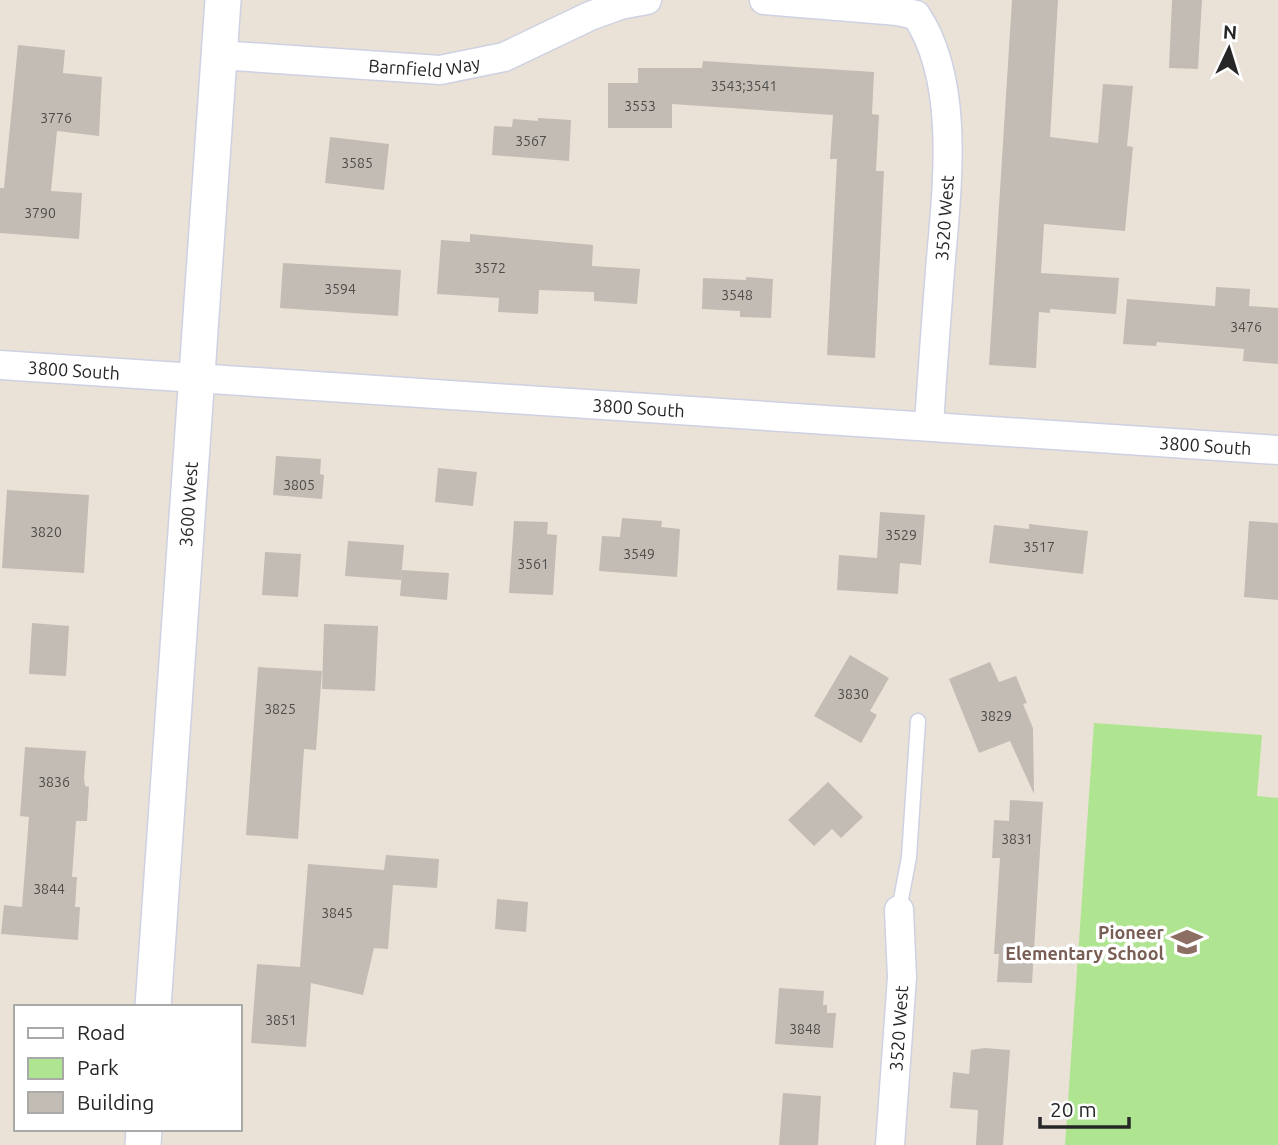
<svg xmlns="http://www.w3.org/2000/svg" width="1278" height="1145" font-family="Ubuntu,sans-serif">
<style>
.green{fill:#afe590}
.building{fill:#c2bcb5}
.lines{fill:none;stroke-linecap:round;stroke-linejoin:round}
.service-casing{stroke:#cdd1e2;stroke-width:17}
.minor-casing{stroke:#cdd1e2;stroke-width:31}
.tertiary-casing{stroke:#cdd1e2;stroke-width:38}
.service{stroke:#fff;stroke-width:14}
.minor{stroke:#fff;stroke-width:28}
.tertiary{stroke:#fff;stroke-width:35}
.labels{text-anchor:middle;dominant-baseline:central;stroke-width:7;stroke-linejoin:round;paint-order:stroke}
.number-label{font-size:14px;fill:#4e4c4a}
.street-label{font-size:18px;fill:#272727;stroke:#fff}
.education-label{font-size:18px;font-weight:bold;fill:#785e54;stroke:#fff;text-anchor:end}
</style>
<rect width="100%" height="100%" fill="#ebe2d7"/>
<path class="green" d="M1094,723L1262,735L1257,796L1278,798V1145H1065Z"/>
<path class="building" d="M1012,0H1058L1050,137L1098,143L1103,84L1133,86L1127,146L1133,147L1125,231L1044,224L1041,273L1119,278L1116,314L1050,309V313L1039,312L1036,368L989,365Z
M1172,0H1202L1198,69L1169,68Z
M18,45L65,50L63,73L102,77L99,136L57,131L51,191L82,193L79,239L0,233V188H4Z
M703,61L874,72L872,114L879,115L876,171H884L875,358L827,355L837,159H830L833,115L672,104V128H608V83H638V68H702Z
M538,118L571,120L569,161L492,155L494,126L512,127L513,119L538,121Z
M330,137L389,144L384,190L325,183Z
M470,234L593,245L592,266L640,269L637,304L594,301V292L539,290L538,314L498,312L499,298L437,294L441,240L470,242Z
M283,263L401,270L398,316L280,308Z
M746,277L773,279L771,318L740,317V311L702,309L703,278L746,280Z
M1216,287L1250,289L1249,306L1278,308V364L1243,361L1244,349L1157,342L1156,346L1123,344L1127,299L1215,306Z
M276,456L321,459L320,474L324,475L322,499L273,495Z
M438,468L477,472L473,506L435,502Z
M7,490L89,495L84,573L2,568Z
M880,512L925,515L921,565L900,563L898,594L837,590L839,555L877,558Z
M622,518L662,521L661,527L680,529L677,577L599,571L602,536L620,537Z
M514,521L548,522L547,534L557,535L553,595L509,593Z
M1249,521L1278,523V600L1244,597Z
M1029,524L1088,531L1083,574L989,563L994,525L1029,529Z
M348,541L404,545L401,580L345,576Z
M265,552L301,554L298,597L262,595Z
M402,570L449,573L447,600L400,596Z
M32,623L69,626L66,676L29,674Z
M324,624L378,626L375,691L322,689Z
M850,655L889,678L870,711L877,715L861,743L814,716Z
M990,662L999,682L1016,676L1027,703L1023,704L1033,728L1034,794L1010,741L979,753L949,679Z
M258,667L322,671L316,750L304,749L298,839L246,835Z
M25,747L86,751L84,778L85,786L89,787L87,821H76L72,877H77L75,907H80L78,940L1,934L4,905L22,907L29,817L20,816Z
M828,782L863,817L841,838L832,829L814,846L788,820Z
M1010,800L1043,802L1032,983L997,982L999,954H994L1000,858H992L994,820L1009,821Z
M386,855L439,859L437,888L393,885L388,949L374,948L363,995L311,983L306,1047L251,1043L257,964L300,967L308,864L384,870Z
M497,899L528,902L526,932L495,929Z
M779,988L824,991L823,1005H827V1013H836L833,1048L775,1044Z
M985,1048L1010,1050L1003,1145H976L978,1110L950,1108L953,1072L969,1074L971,1050Z
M783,1093L821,1096L818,1145H779Z"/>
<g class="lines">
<defs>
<path id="service" d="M899,910L909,857L918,721"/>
<g id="minor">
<path d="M764,0L898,11L916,15C962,83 946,194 940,271C936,323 932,375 929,426"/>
<path id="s1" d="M219,55L440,70L504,57L590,16L620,5L647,0"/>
<path id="s2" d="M0,365L1278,450"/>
<path id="s3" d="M890,1145L902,977L899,910"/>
</g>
<g id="tertiary">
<path id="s4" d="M153,1007L223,0"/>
<path d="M143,1145L144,1129"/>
</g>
</defs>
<use href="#service" class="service-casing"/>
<use href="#minor" class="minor-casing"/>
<use href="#tertiary" class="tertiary-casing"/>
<use href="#service" class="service"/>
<use href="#minor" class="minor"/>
<use href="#tertiary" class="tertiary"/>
</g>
<defs>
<symbol id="school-bare" viewBox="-9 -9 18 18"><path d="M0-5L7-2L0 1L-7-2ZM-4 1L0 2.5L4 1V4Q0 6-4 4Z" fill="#8d6e63" stroke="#fff" stroke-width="2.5" paint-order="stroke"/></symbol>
</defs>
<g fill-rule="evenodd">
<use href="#school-bare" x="1165" y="920" width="44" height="44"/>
</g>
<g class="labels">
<g class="number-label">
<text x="744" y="86">3543;3541</text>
<text x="640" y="106">3553</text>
<text x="56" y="118">3776</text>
<text x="531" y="141">3567</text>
<text x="357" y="163">3585</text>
<text x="40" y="213">3790</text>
<text x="490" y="268">3572</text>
<text x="340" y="289">3594</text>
<text x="737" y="295">3548</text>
<text x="1246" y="327">3476</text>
<text x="299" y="485">3805</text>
<text x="46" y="532">3820</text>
<text x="901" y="535">3529</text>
<text x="1039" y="547">3517</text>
<text x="639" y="554">3549</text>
<text x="533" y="564">3561</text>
<text x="853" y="694">3830</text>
<text x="280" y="709">3825</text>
<text x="996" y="716">3829</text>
<text x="54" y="782">3836</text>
<text x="1017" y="839">3831</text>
<text x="49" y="889">3844</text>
<text x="337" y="913">3845</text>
<text x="281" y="1020">3851</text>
<text x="805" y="1029">3848</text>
</g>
<g class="street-label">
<text stroke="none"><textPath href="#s1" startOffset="206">Barnfield Way</textPath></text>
<text transform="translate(944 218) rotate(-86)">3520 West</text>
<text stroke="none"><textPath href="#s2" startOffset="74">3800 South</textPath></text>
<text stroke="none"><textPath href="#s2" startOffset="640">3800 South</textPath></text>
<text stroke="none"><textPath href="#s2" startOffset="1208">3800 South</textPath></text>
<text stroke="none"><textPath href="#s4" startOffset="504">3600 West</textPath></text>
<text stroke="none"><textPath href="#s3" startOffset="117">3520 West</textPath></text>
</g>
<g class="education-label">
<text x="1164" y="932">Pioneer<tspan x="1164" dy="21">Elementary School</tspan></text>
</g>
</g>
<rect x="14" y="1005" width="228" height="126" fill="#ffffff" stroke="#a9a9a9" stroke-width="2"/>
<rect x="28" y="1028" width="35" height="10" fill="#ffffff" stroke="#a9a9a9" stroke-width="2"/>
<text x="77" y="1040" font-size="21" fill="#272727">Road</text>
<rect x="28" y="1058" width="35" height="21" fill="#afe590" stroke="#a9a9a9" stroke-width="2"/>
<text x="77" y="1075" font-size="21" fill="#272727">Park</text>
<rect x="28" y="1092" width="35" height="21" fill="#c2bcb5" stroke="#a9a9a9" stroke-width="2"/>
<text x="77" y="1110" font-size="21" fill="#272727">Building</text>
<g transform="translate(1229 49) rotate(4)" stroke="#ffffff" stroke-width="5" paint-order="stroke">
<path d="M0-5L12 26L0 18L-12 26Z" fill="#272727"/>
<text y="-10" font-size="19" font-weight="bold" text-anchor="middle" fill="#272727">N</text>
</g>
<path d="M1040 1117v10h89v-10" fill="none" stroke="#272727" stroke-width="3.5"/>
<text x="1050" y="1117" font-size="21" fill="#272727" stroke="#ffffff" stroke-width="5" paint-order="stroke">20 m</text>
</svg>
